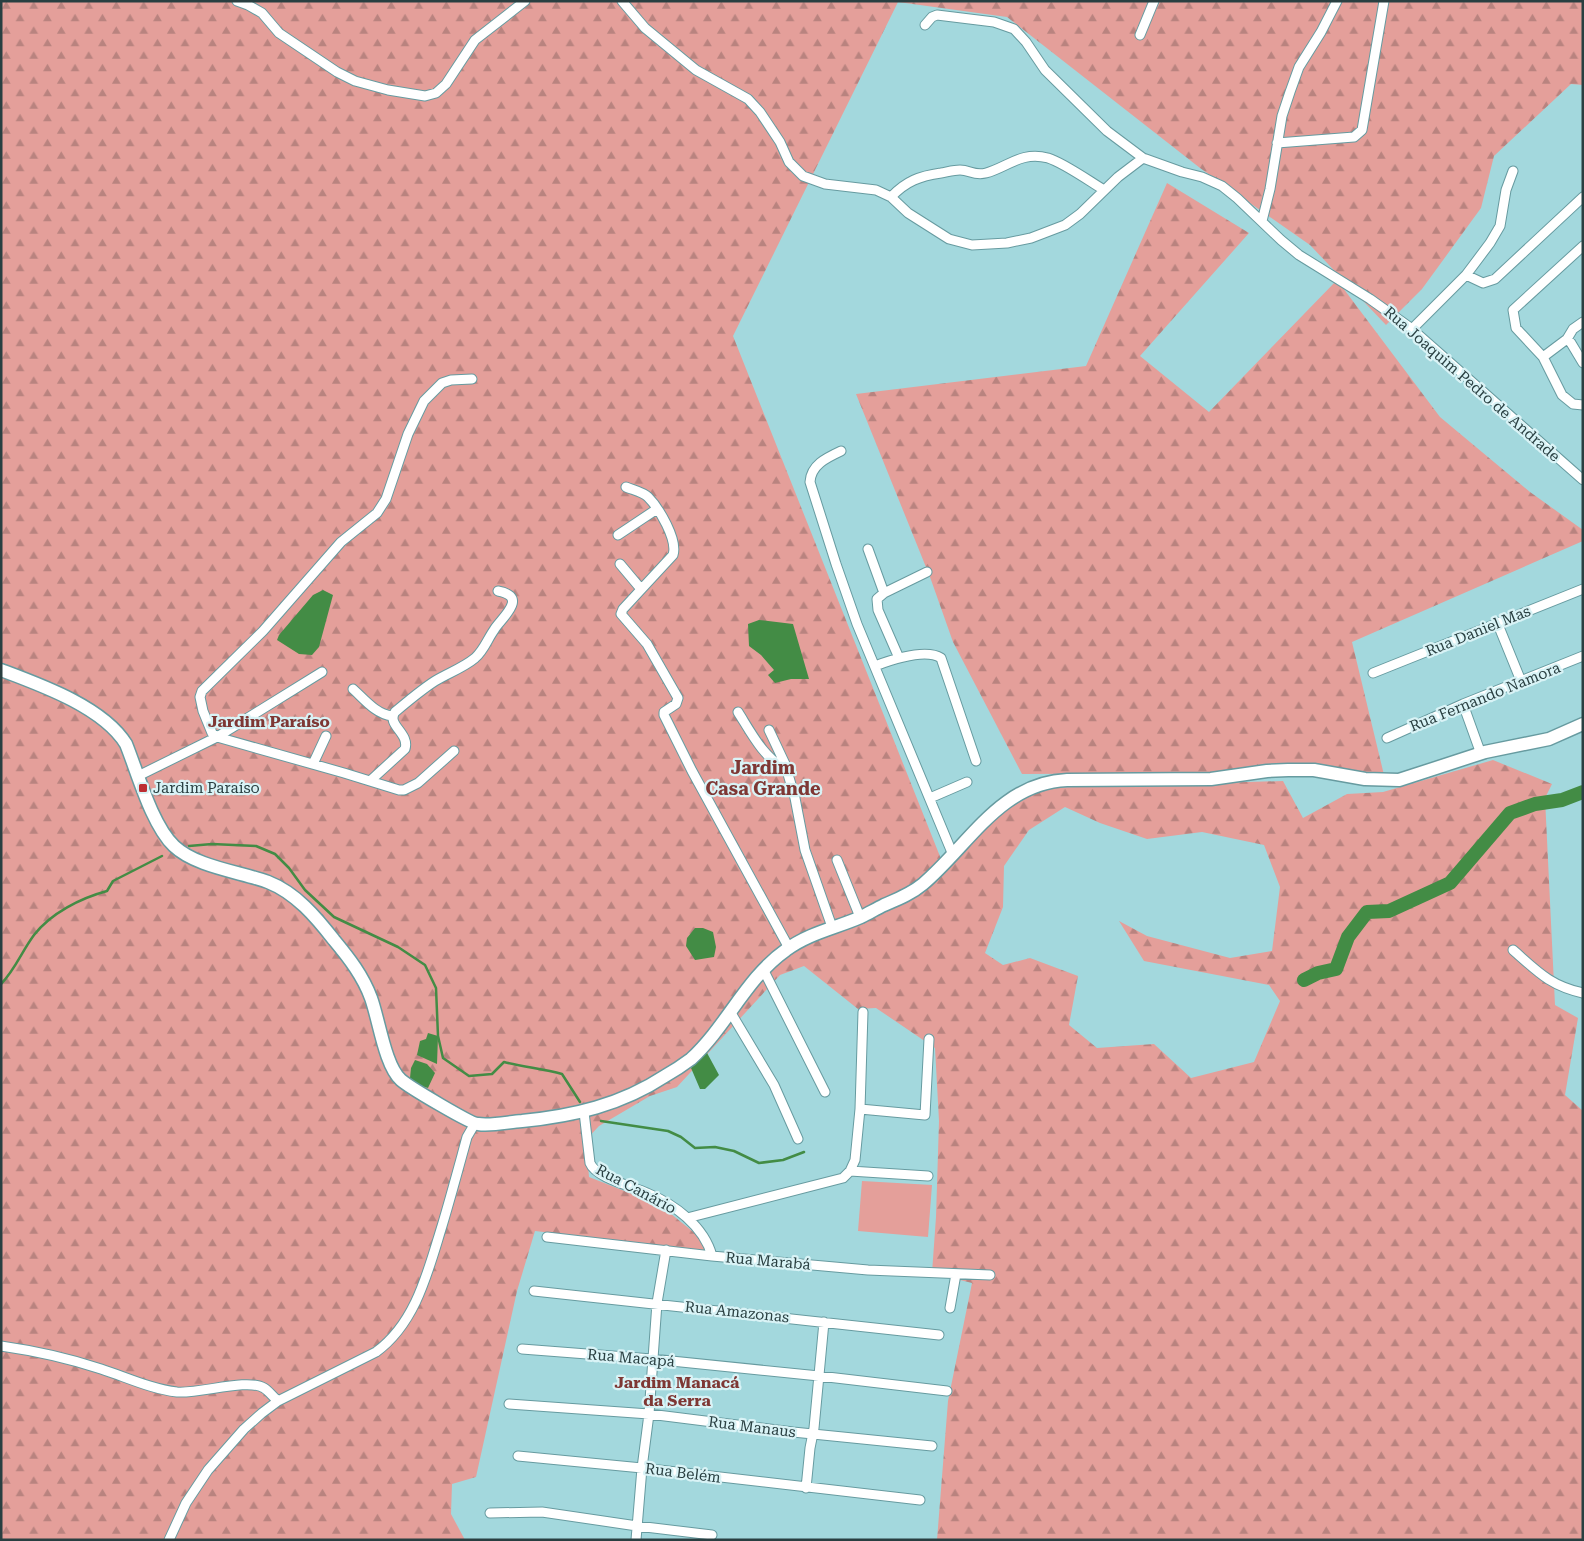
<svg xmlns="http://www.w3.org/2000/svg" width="1584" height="1541" font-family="'Roboto Serif',serif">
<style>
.green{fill:#e49f9a}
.forest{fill:url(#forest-firs);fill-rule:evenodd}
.water{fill:#438c45}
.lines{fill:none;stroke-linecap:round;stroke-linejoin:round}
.stream{stroke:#438c45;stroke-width:2.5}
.river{stroke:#438c45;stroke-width:14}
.street-casing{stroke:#679ba0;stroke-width:11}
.secondary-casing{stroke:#679ba0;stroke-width:15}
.street{stroke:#fff;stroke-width:9}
.secondary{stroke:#fff;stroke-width:12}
.poi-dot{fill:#bd2e33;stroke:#d9f3f6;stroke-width:2}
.labels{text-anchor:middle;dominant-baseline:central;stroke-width:4.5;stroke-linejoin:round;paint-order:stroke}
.street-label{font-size:15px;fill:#293f41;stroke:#d9f3f6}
.poi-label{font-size:15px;fill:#293f41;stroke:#d9f3f6;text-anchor:start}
.neighbourhood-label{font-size:16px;font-weight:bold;fill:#7e3734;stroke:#d9f3f6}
.quarter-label{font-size:18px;font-weight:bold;fill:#7e3734;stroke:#d9f3f6}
</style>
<defs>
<pattern id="forest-firs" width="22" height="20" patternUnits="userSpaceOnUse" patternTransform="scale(1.25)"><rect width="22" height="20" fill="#e49f9a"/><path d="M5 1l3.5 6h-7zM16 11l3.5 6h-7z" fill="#b9837f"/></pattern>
</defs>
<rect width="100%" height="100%" fill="#a3d8dd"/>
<path class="green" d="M862,1181L932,1185L928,1237L858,1231Z"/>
<path class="forest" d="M1,1H1583V85L1571,84L1494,156L1481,208L1422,289L1386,325L1310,245L1200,168L1007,17L898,2L733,336L945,869L1009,803L1042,788L1283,781L1303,818L1347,794L1383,792L1493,760L1552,784L1545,798L1555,1005L1578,1018L1565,1095L1583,1111V1540H937L948,1401L972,1283L932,1273L936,1217L939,1121L935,1048L876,1008L858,1009L804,966L780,975L677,1087L650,1096L599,1126L586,1140L589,1177L660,1205L702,1239L705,1251L535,1231L517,1291L476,1477L452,1484L451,1514L465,1540H1ZM1065,807L1100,823L1147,839L1202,832L1264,845L1280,887L1272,951L1230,958L1147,936L1119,921L1144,961L1269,985L1280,1001L1254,1062L1191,1078L1154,1044L1097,1048L1069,1025L1078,976L1030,958L1003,965L985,953L1003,907L1004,866L1029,830Z
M1167,183L1249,233L1140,356L1209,412L1337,280L1440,417L1530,492L1583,530V541L1352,642L1384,775L1250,773L1022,774L953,642L930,577L856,394L1086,366Z"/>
<path class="water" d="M323,590L333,595L319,647L312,655L299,654L277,640L279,635L313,595Z
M759,620L793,624L809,679H791L775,683L768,675L774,670L761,655L749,646L748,624Z
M695,928H703L713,932L716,947L714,957L695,960L686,946L687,938Z
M428,1033L438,1036L437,1064L417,1055L420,1041L426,1039Z
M706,1051L719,1075L705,1089H700L691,1068Z
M415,1060L427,1064L435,1073L428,1088L418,1085L410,1078L411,1068Z"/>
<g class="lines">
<path class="stream" d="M189,846L212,844L256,846L275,854L289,868L305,890L334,917L398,947L425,965L436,988L438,1036L443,1058L469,1076L492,1074L504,1062C524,1067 543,1069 562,1074L580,1102
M1,984C15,970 22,951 34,935C51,913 81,898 107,891L113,881L162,856
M601,1121L668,1131L681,1137L695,1148L715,1147L734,1151L759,1163L783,1160L804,1152"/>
<path class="river" d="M1304,980L1318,973L1336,969L1348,937L1367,912L1389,911L1450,883L1510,813L1535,804L1562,800L1583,792"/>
<defs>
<path id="street" d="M237,1L248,5L262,13L279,33L337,72L355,81L388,90L425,96L436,93L446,84L475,40L525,1
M622,1L645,28L696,70L748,99L760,112L780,142L789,162L803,176L825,184L876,190L891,197L908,213L949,239L972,245L1007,243L1031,238L1065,225L1080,214L1118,177L1143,158
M925,25L932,17L937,15L994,22L1014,29L1026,42L1045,70L1107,131L1143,158L1182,172L1202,177L1222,186L1237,198L1281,240L1299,255L1370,299L1412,329L1583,480
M1140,35L1154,1
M1277,143L1354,137L1362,130L1384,1
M891,197C906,181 920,176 941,173C947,172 954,170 960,170C970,170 974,176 986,173C1008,167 1021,151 1048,158C1064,163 1089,181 1104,190
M1262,221L1270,189L1282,116L1290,92L1299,67L1321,32L1337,1
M1583,246L1513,310L1516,328L1543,357L1562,395L1573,404L1583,405
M1466,275L1483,283L1495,279L1583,197
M1583,322L1573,329L1567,339L1571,343L1583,363
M1412,329L1466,275L1490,243L1500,226L1506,190L1513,171
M1543,357L1567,339
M841,451C826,458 811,465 810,482L836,564L857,624L953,855
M626,487C633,490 643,492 648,497C659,508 678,540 673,555L623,609L621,614L647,644L678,698L676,704L664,712V715L692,771L789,948
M618,535L657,509
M868,549L884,593L927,572
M620,564L641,589
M884,593L877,599L878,610L899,658
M1497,622L1521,681
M875,666C891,660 925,648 941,658L976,761
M1373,673L1583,589
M353,689C365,700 376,714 392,716
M1463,704L1481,754
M738,712C753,736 762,755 787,771
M769,730L785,764L795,798L805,850L832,927
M1387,738L1463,704L1583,656
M454,751L418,783L404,790H399L344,773L217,737L212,733L203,711L200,697L202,691L263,631L341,542L377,513L386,499L408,434L424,401L442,383L451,380L472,379
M313,764L326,736
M138,776L217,737L322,672
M370,781L405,749C410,733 386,725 395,712C408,701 421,690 435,681C448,673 463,668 475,658C484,650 487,640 494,630C500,619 530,597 498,591
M930,798L967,782
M837,860L860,917
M1513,950C1537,971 1550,986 1583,993
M763,969L825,1092
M731,1013L774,1085L798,1139
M860,1109L925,1115L929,1039
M584,1112L590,1163C596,1178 632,1186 647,1193C674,1204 704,1226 712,1256
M850,1171L928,1176
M687,1218L843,1178L850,1171L855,1160L860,1109L863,1012
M547,1237L712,1256L868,1270L990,1275
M534,1291L939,1335
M950,1308L956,1274
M1,1346C36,1351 68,1358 101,1369C126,1377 151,1389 177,1392C200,1394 247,1378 264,1388C269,1391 273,1397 278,1401
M522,1349L652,1359L819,1376L947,1391
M509,1404L649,1414L793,1432L932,1446
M518,1456L642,1468L920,1500
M806,1488L810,1448L814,1428L824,1322
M490,1513L542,1512L637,1526L712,1535
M169,1540L186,1503L208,1470L244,1429L262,1413L278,1401L376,1352C416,1323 428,1271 442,1226C451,1196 459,1166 467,1137L474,1125
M636,1540L642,1468L649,1414L657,1303L666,1250"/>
<path id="secondary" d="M1,670C41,685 103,707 126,744C138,774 152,825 174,846C196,867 241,872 268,882C296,893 316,917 334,940C349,958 363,976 371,998C379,1020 385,1066 401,1080C409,1087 471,1124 478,1124C492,1126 508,1122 522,1121C573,1116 621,1105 665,1076C674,1071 683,1065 691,1059C727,1026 746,978 786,950C809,933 836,928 861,917C869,913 876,909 884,905C898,899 911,894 923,884C969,845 1000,783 1067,780L1211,779L1267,771L1288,770H1314L1365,779L1399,780L1485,752L1549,739L1583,724"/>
</defs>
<use href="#street" class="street-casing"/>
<use href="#secondary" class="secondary-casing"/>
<use href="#street" class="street"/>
<use href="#secondary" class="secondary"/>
</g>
<rect class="poi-dot" x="138" y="783" width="10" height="10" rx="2.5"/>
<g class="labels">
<g class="street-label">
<text transform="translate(1472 384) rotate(41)">Rua Joaquim Pedro de Andrade</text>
<text transform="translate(1478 631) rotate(-22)">Rua Daniel Mas</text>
<text transform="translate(1485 697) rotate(-22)">Rua Fernando Namora</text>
<text transform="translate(636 1189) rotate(28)">Rua Canário</text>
<text transform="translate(768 1261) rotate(5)">Rua Marabá</text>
<text transform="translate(737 1312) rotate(6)">Rua Amazonas</text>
<text transform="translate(631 1358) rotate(5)">Rua Macapá</text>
<text transform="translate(752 1427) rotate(7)">Rua Manaus</text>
<text transform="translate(683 1473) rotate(7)">Rua Belém</text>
</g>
<g class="poi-label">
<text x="153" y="788">Jardim Paraíso</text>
</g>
<g class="neighbourhood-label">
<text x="269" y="721">Jardim Paraíso</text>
<text x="677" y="1382">Jardim Manacá<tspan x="677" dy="18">da Serra</tspan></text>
</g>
<g class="quarter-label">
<text x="763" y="767">Jardim<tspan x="763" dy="21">Casa Grande</tspan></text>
</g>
</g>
<rect width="1584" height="1541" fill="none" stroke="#293f41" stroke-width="5"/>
</svg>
